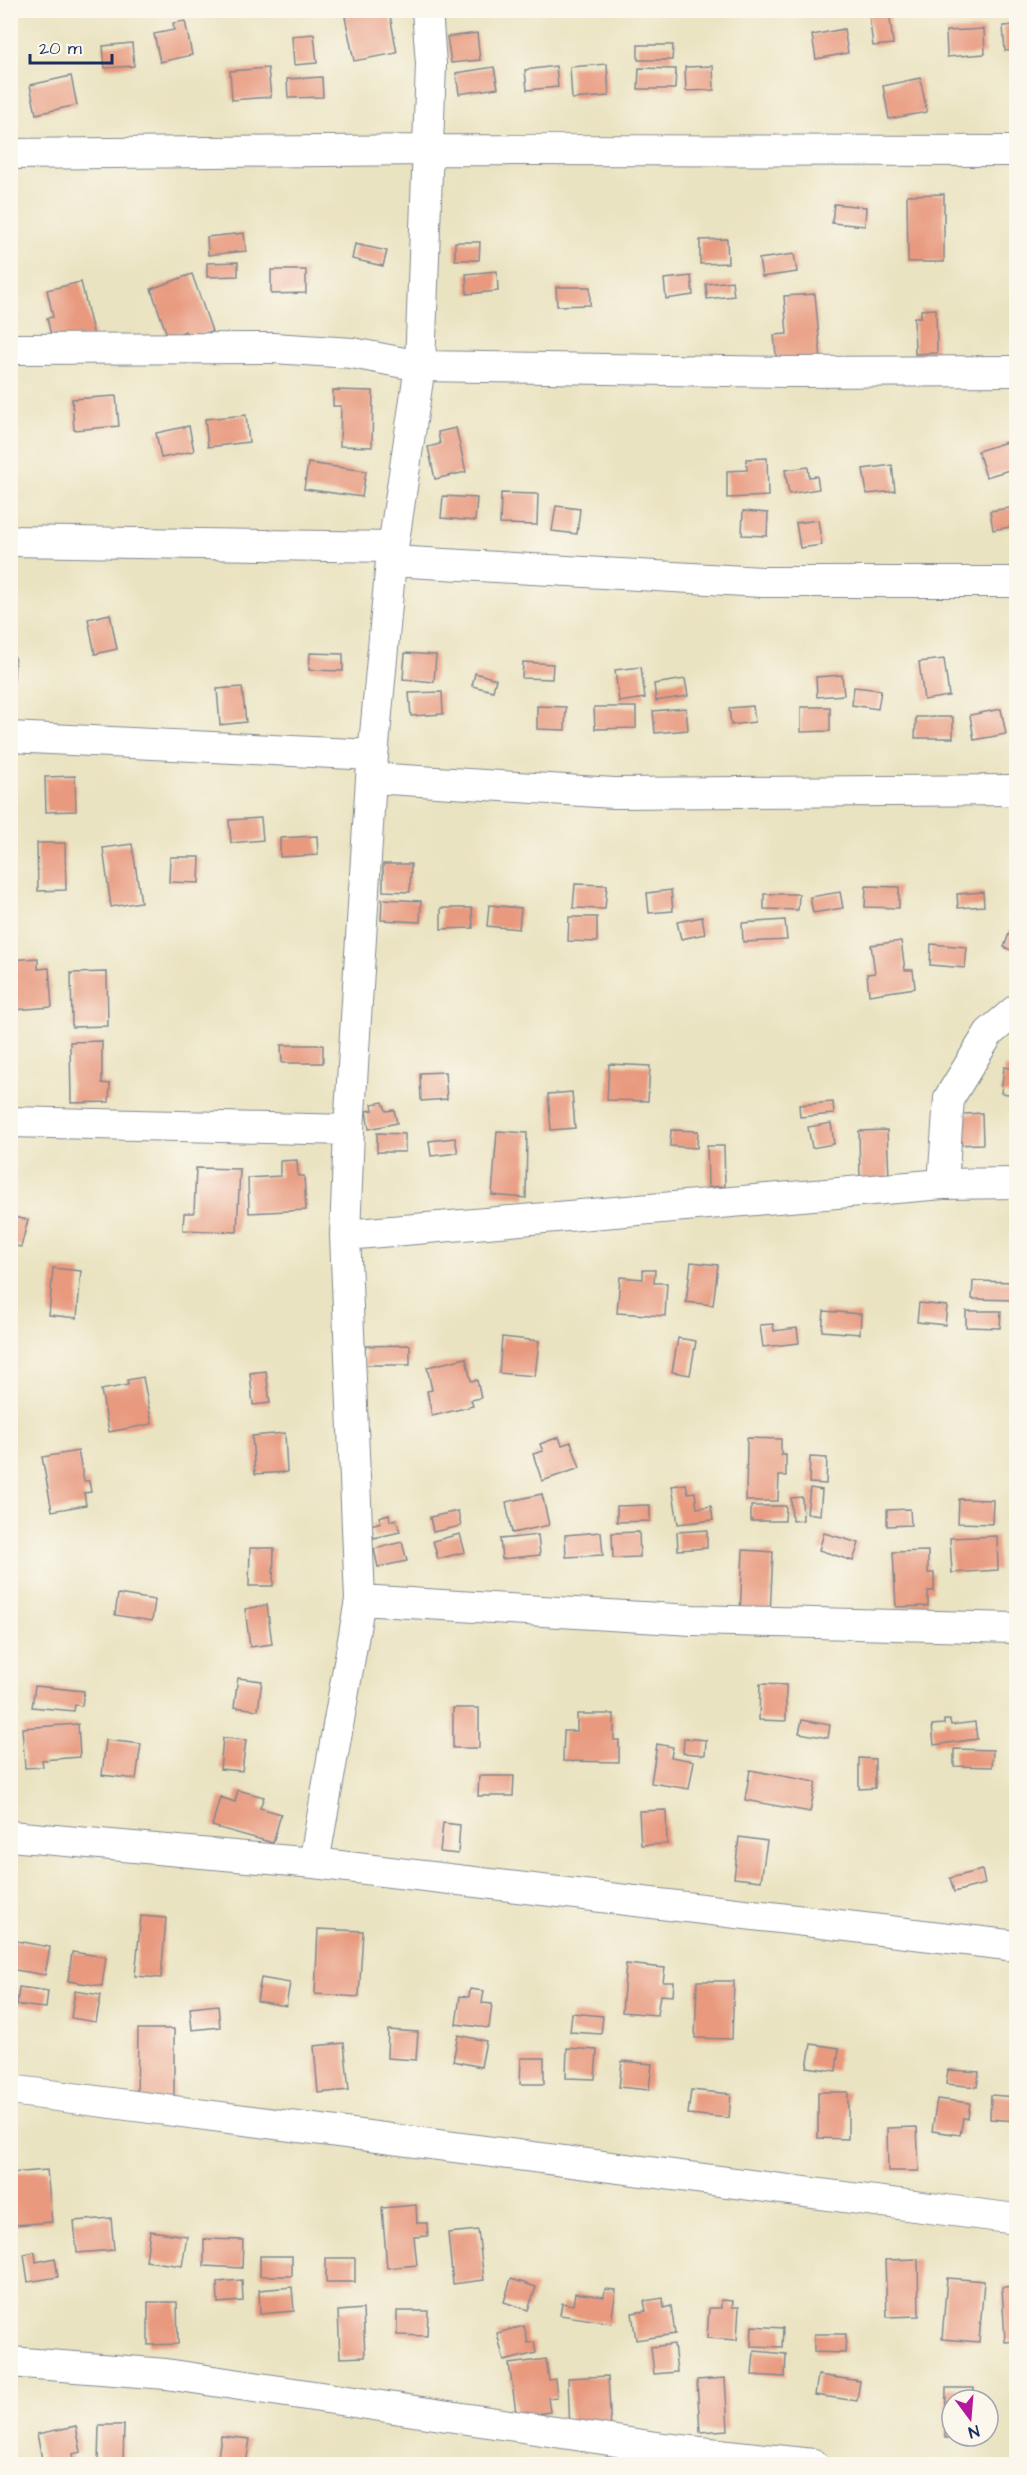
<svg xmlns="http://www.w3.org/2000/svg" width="1027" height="2475" font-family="'Architects Daughter',sans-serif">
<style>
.building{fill:#e8997e}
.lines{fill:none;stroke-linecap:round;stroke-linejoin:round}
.minor-casing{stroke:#828990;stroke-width:32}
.minor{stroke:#fff;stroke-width:30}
</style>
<rect width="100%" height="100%" fill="#fbf7ec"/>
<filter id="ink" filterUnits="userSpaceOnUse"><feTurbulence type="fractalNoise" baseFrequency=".0167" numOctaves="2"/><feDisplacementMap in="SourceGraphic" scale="12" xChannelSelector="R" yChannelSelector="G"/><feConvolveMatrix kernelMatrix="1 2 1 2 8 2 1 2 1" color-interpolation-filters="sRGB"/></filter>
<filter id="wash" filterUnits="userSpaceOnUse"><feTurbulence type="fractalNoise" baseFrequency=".008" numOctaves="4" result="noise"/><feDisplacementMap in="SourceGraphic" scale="24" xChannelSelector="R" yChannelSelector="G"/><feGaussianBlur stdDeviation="1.35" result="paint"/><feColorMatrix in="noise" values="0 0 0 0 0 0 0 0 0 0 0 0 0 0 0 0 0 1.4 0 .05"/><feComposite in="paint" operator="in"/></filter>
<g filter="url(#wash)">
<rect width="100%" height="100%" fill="#eae3c1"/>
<g id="blocks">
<path class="building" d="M376,10H389L397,53L354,61L345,17Z
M889,11L893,44L873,46L869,14Z
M185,21L192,55L160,62L154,34L174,30L173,23Z
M1016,25V50L1005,51L1003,26Z
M844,29L848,53L816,59L812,35Z
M984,29L985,54L947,57L946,31Z
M477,33L480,60L451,63L447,37Z
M314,34L317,63L294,65L292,36Z
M132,43L134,66L105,68L103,46Z
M638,45H673L672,60H638Z
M607,64L609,96L572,99L570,67Z
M556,66L558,87L527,90L525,70Z
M713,66L714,90L686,91L685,67Z
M494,67L498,88L459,94L456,73Z
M268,68L271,97L232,100L230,71Z
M639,68L676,69L675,89H638Z
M71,76L77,105L36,114L30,85Z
M322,77L323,97L288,98L287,79Z
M920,78L927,112L889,119L883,86Z
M944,194V262H908L907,195Z
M834,204L866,207L865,226L832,223Z
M244,233L246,251L208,255L207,237Z
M727,239L728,263L700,264V240Z
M455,242H480L479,260H455Z
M355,244L387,251L383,266L352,259Z
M794,254L797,272L762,277L759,259Z
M238,262V276L207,277V263Z
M271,270H306V293L271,294Z
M497,271L498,291L467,294L466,274Z
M192,274L212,331L188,339L185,331L168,338L151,289Z
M691,276L693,295L666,299L664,279Z
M732,281L734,296L707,299L706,284Z
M81,282L94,336L53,345L47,318L53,317L47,290Z
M556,287H590V305L557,306Z
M815,294L821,360L777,364L774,335L787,334L784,296Z
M936,309L937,353L915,354L914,317H921V310Z
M333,390L373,391L372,447L340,446L341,406H333Z
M116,396L119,426L74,430L72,399Z
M246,415L249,442L208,447L205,419Z
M189,426L194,451L161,458L156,433Z
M456,428L466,472L435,479L428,447L440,444L438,432Z
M1016,439V468L986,477L978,451Z
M767,458L768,496L727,498V471L747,470L746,459Z
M308,463L366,471L362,497L304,489Z
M892,465L895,491L867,494L863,469Z
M808,467L809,477L817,476L819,489L789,494L785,470Z
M501,493L538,494L537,525L500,524Z
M443,496L477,498L475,521L441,518Z
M556,506L580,509L577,534L552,531Z
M1016,507V526L993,530L990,511Z
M743,511L768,513L767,536L742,535Z
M818,520L822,545L800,548L796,523Z
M110,614L117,649L95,654L88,619Z
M310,653L343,654V671L309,670Z
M405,653L436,655L434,682L403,679Z
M10,657H15L14,679L10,678Z
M944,659L949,696L924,700L919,662Z
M523,662L553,664L552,679L522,678Z
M641,667L645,698L619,702L615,670Z
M475,673L496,679L493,691L472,686Z
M842,675L844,695L817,697L816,677Z
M685,679L688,696L656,701L654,684Z
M242,687L246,722L220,725L217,689Z
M854,687L881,690L878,709L852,705Z
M442,692L443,714L411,716L409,693Z
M537,706L566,707L565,730L537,729Z
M753,706L755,722L731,725L729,708Z
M594,707H636V728L595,729Z
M801,707H830V731L801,732Z
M686,708L688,730L655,733L653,711Z
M1001,709L1006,734L974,740L970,715Z
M916,717H953V738H915Z
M75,776L76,811L46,812L45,777Z
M261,818L263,840L231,843L229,820Z
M317,836L318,855L280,857V838Z
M37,843H65L66,890L38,891Z
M132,844L141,902L111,907L103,848Z
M170,857H200L199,883L169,882Z
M383,864H411L410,892L383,891Z
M575,884L607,885L605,909L573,908Z
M866,886L899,887V908L865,907Z
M671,890L673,911L649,913L647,893Z
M840,892L843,908L813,913L810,897Z
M983,892L984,906L958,908L957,894Z
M764,894H799L798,910L764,909Z
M382,899L421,901L420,922L381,920Z
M489,905L521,908L519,929L487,926Z
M441,908H472L473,928L441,929Z
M569,917H597V942L568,941Z
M702,917L705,934L681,939L677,922Z
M785,920L787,940L743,942L742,923Z
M1013,923L1016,924V952L1004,947Z
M901,941L905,970H913L915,988L869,995L867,974L875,973L871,945Z
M931,944L967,947L965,968L930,965Z
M38,958V969L49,968L52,1007L14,1010L11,960Z
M107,972L108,1026L72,1027L71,973Z
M102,1041V1083L110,1084L109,1102L71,1103L70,1042Z
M281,1045H323V1063H282Z
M609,1064L650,1066L648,1101L607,1100Z
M1004,1067L1016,1069V1095L1001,1093Z
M445,1072L447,1099L421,1101L420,1073Z
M572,1092L575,1128L551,1130L548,1094Z
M383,1102L386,1111L394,1110L397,1123L369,1129L366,1111L373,1110L372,1104Z
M833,1102L834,1114L800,1117L799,1105Z
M982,1113L983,1144L952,1145L950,1115Z
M831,1123L834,1144L812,1148L808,1127Z
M671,1130L698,1131L697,1148L670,1146Z
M887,1130L889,1179L860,1180L859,1131Z
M497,1131L527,1133L526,1198L492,1195Z
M377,1133L405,1134V1152H377Z
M455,1138L458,1153L431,1156L429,1141Z
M707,1146H724L725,1186L708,1187Z
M297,1160L298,1176H304L306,1210L249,1213L248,1178L280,1176V1161Z
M196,1168L240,1169L237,1232L183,1230L184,1213H194Z
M10,1216L28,1220L21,1247L10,1245Z
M691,1262L718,1265L713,1305L686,1302Z
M53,1268L81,1271L77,1318L49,1315Z
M643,1270H655L654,1283H667L665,1316L617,1313L620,1277L643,1279Z
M973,1281L1016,1282V1300L972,1299Z
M919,1303L947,1306L945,1325L917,1322Z
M824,1311L861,1314L860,1334L822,1331Z
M966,1311H1001L1000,1328L966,1327Z
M773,1324L774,1331L797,1328L799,1343L763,1347L760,1325Z
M502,1337L539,1341L535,1376L499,1373Z
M678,1338L696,1341L690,1375L672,1372Z
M410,1345V1365H365V1346Z
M466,1358L471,1381L477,1380L481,1398L471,1400L473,1406L432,1416L427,1391L432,1390L427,1367Z
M266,1371L270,1403L253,1405L250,1373Z
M143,1377L152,1424L109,1432L101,1390L128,1385L127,1380Z
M285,1433L287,1472L255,1474L252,1436Z
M559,1437L562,1445L571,1442L580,1468L542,1481L533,1454L543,1451L540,1444Z
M747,1438L781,1439V1455H786V1476H779L778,1501H746Z
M78,1451L84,1481H89L91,1492L84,1493L86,1505L52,1511L42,1457Z
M810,1457L827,1458L826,1484L809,1483Z
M686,1484L688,1493L695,1492L697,1508L711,1506L713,1520L678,1524L672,1486Z
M810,1488L822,1490L820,1515L807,1513Z
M542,1494L549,1525L512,1533L506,1502Z
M802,1497L803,1520L792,1521L791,1498Z
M959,1499L993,1500L992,1524L958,1523Z
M650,1505V1521L617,1522V1506Z
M751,1506H786L785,1521H751Z
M910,1509L911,1525L887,1526V1510Z
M458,1511L461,1526L433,1532L430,1517Z
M389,1514L390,1521L396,1519L400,1532L374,1538L371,1525L381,1522L379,1517Z
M707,1530V1548L678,1550L677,1532Z
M601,1532L603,1555L566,1557L565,1535Z
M639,1532L640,1557L613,1558L612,1533Z
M824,1533L859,1543L853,1561L819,1550Z
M460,1534L465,1552L438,1559L433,1541Z
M538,1535L540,1555L502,1559L500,1539Z
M997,1536L998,1570L952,1573L950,1538Z
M402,1542L407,1561L378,1567L374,1549Z
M250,1548H274L273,1586H249Z
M743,1550L773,1552L770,1616L740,1614Z
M928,1551V1573H934V1591H928V1606L896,1607L893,1552Z
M118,1594L155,1600L152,1621L115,1615Z
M267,1605L272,1644L250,1647L245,1609Z
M238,1678L262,1681L258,1710L234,1707Z
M760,1684L786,1685V1721L759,1720Z
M35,1686L84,1691L82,1706L75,1705L74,1711L32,1707Z
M453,1708H479V1748H453Z
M577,1714H614V1740H619V1762L563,1761L564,1731H577Z
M802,1720L830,1725L828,1738L799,1733Z
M944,1720H950L951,1725L975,1722L977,1739L934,1745L932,1725L944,1724Z
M78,1724L80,1757L42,1760L43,1767L25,1768L22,1728Z
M223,1738L246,1740L242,1771L220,1769Z
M684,1738L706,1740L705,1755L683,1753Z
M106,1740L141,1744L136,1779L102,1775Z
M657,1744L673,1747L671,1757L694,1761L689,1789L651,1783Z
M954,1749L993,1750L992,1767L954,1766Z
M859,1758L875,1759V1788L859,1789Z
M750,1770L816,1782L810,1812L745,1800Z
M479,1776H514L513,1796H478Z
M238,1790L264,1797L260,1808L281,1814L273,1843L212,1826L220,1797L235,1802Z
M666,1810L667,1844L641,1845L639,1811Z
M443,1823L460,1825L458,1854L440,1852Z
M739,1837L767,1841L761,1881L734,1878Z
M982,1870L985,1884L954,1892L950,1878Z
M141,1916L166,1918L161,1978L135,1976Z
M318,1929L363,1931L359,1997L315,1994Z
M11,1940L50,1947L45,1975L10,1969Z
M72,1952L106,1957L102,1986L68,1981Z
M626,1964L665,1968L663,1982H674L673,1996L660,1995L657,2015L622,2012Z
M261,1978L290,1983L286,2006L257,2001Z
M697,1981H734L732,2039L695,2038Z
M19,1987L48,1991L46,2008L17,2005Z
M470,1989L484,1991L482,2003L492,2004L489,2028L456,2024L460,1996L469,1997Z
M75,1991L101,1995L96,2022L71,2018Z
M218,2005L220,2027L192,2030L190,2008Z
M572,2013L603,2016L601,2034L570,2032Z
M138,2029H174V2101H137Z
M388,2030L418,2032L416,2060L387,2058Z
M458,2035L486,2041L481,2067L453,2061Z
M344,2043L349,2090L318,2093L314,2046Z
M811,2044L839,2048L836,2071L807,2067Z
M567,2048L597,2050L595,2079L566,2078Z
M521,2058H544V2084H520Z
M622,2061L652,2064L649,2090L619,2087Z
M948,2070L979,2072L977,2087L946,2084Z
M691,2090L731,2094L729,2118L688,2114Z
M818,2092H848V2139L818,2138Z
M991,2095L1016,2097V2121L990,2119Z
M937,2099L970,2103L968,2118H963L960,2135L932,2131Z
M917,2127L919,2171H888L887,2128Z
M47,2170L52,2222L15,2225L10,2173Z
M416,2205L417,2223H427L428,2236L414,2237L417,2265L387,2268L382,2208Z
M111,2218L114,2250L77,2253L74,2221Z
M478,2230L484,2280L453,2284L448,2233Z
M150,2231L187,2236L182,2266L146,2261Z
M204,2239L243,2240L242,2268L204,2266Z
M35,2252L36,2262L55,2258L58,2277L28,2282L24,2254Z
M260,2256H292V2276H260Z
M326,2258H355V2282H326Z
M918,2259L919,2316L887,2317L885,2260Z
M947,2278L984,2281L979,2342L942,2339Z
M511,2279L536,2287L528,2310L504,2302Z
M242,2280L243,2301L218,2303L217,2282Z
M1016,2286V2341L1005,2342L1002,2287Z
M292,2287L294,2311L260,2314L259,2290Z
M605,2289L616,2290L611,2323L560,2315L562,2303L573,2305L575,2293L604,2297Z
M663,2298L664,2308L671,2306L675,2334L636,2340L632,2313L646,2311L644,2301Z
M721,2300L733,2301L732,2307H739L737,2340L707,2338L709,2308H721Z
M148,2302H177L178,2344L148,2345Z
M363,2309L365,2357L340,2358L338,2311Z
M397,2311H428L427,2336L397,2335Z
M524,2326L528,2343L534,2342L536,2353L504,2361L497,2333Z
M752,2326L783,2328L782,2347L751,2346Z
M814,2334H846L845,2353L814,2352Z
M674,2344L677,2372L654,2374L651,2347Z
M754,2351L786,2354L785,2377L752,2375Z
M546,2359L549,2380L555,2379L557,2397L548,2398L550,2412L536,2414L518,2425L509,2364Z
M818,2375L860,2381L857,2401L815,2395Z
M608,2376L611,2430L570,2432L568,2378Z
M725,2378L728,2430L700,2432L697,2380Z
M946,2388H974V2400H952V2436H973V2438H945Z
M99,2425H124L123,2464H98Z
M76,2426L81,2452L72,2454L74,2464H43L37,2434Z
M221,2436L250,2439L246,2464H217Z"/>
</g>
</g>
<g filter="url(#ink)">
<use href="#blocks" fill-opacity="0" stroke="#828990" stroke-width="1.5"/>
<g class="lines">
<defs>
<path id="minor" d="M10,154L428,150L1016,151
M10,349L273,348L352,353L420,366L789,372L1016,371
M10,541L393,547
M391,561L762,582H1016
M10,737L373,755
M371,778L614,793L1016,790
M10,1122L349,1130
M943,1184L949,1098L989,1033L1016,1010
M345,1235L943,1184L1016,1183
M360,1600L692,1620L1016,1628
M10,1836L314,1863L1016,1946
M314,1863L360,1600L345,1235L349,1130L371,778L391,561L420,366L431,64L427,10
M10,2090L1016,2219
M10,2362L166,2374L663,2448L813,2464"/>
</defs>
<use href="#minor" class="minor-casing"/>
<use href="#minor" class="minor"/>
</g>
</g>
<rect width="1027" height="2475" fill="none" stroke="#fbf7ec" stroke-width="36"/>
<g transform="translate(970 2418) rotate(164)"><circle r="28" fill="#fbf7ec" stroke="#a1a7b3" stroke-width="1.5"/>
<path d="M0-4.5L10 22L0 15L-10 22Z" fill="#b5179e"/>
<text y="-9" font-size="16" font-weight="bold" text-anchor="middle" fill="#1b2f5e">N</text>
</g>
<path d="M30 54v9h82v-9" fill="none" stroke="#1b2f5e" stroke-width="3"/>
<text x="39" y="54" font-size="18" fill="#1b2f5e" stroke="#fbf7ec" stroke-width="4.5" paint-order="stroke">20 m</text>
</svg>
